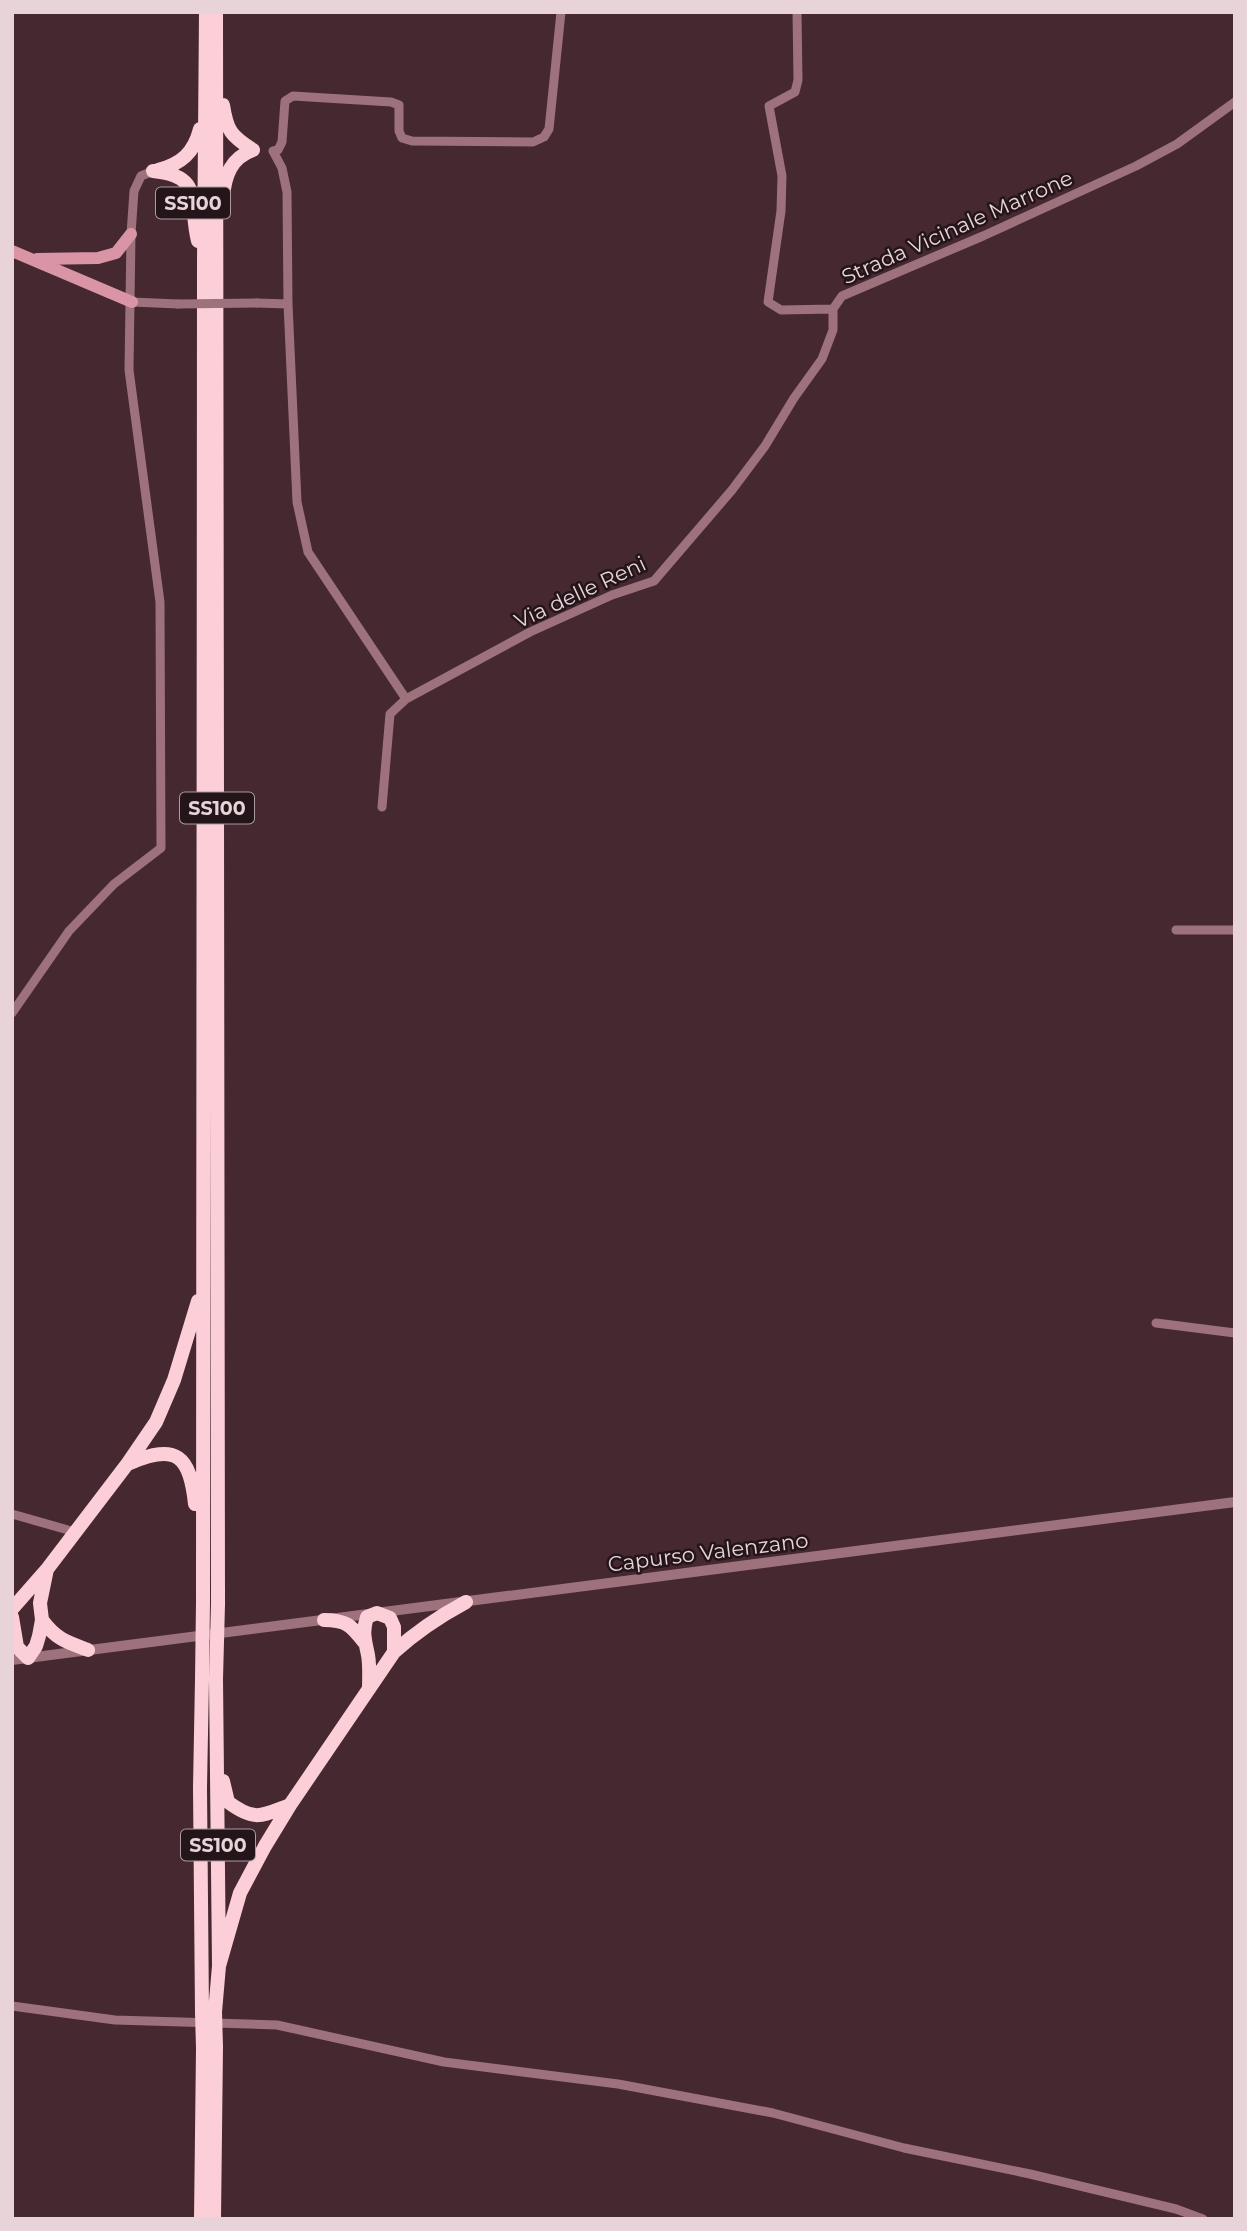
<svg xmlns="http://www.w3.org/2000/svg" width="1247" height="2231" font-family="Montserrat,sans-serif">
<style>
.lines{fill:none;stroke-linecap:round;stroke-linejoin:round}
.minor{stroke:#9d727c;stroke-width:9}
.tertiary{stroke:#9d727c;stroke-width:10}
.secondary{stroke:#d995a6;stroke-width:12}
.trunk{stroke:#fcced8;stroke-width:14}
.minor-bridge{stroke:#9d727c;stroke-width:9}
.trunk-bridge{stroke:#fcced8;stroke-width:14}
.labels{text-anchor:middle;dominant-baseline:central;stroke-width:5;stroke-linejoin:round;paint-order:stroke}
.shield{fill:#231519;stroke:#ad9b9f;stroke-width:2}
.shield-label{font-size:19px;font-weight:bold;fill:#e8d4d8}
.street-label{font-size:21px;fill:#e8d4d8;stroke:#231519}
</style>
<rect width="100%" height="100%" fill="#452830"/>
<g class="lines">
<path class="minor" d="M797,12L798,80L795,92L769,106L782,176L781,211L768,302L781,310L833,309L842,296L983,236L1136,166L1177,144L1235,102
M273,151L282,168L287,192L288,304L297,502L308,552L406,699
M273,151L278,150L282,142L285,101L293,96L391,102L399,105V131L402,138L412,141L533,142L544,137L549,129L561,12
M132,302L178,304
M257,303L288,304
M382,807L390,714L406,699L530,632L612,595L654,581L732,490L765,446L794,398L822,359L833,330V309
M1176,930H1235
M12,1013L69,931L114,884L161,848L160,602L129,370L131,234L134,191L141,176L153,171
M1156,1323L1235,1333
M12,1514L75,1532
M12,2006L115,2020L277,2025L444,2062L618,2084L773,2113L904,2148L1030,2174L1176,2209L1203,2219"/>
<path class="tertiary" d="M12,1660L1235,1502"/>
<path class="secondary" d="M12,251L132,302
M37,259L98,258L116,253L131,234"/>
<path class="trunk" d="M216,12L218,1604
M223,105C227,131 231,136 253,150
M158,170C181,164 194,153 200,129
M153,171C205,176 188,202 198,241
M223,197C225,175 231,158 253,150
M130,1463C177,1443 190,1456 195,1504
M203,1602L204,260L206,12
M12,1609L48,1568L128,1463L156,1422L174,1380L198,1301
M12,1617L17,1647L28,1658L36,1646L39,1636L42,1620L40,1603L47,1569
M42,1620C56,1639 66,1642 88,1650
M324,1620C346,1620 351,1625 364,1642
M369,1689C369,1678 370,1666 368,1655C365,1640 362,1632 367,1617L377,1613L390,1618L394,1627V1652
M223,1781L228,1802C255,1822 261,1816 290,1805
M219,1966L240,1893L265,1846L290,1805L394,1652C416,1632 440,1616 466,1602
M202,2012L200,1788L202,1679
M215,2012L219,1966L216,1679
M201,2219L203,2048
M214,2219L216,2047"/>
<path class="minor-bridge" d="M178,304L257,303"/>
<path class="trunk-bridge" d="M202,1679L203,1602
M216,1679L218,1604
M202,2012L203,2048
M215,2012L216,2047"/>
</g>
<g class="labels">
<g class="shield">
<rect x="156" y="187.5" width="74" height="31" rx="5"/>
<rect x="180" y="792.5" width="74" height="31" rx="5"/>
<rect x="181" y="1829.5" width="74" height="31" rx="5"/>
</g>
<g class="shield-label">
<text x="193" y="203">SS100</text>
<text x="217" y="808">SS100</text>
<text x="218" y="1845">SS100</text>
</g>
<g class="street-label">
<text transform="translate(957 227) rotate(-24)">Strada Vicinale Marrone</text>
<text transform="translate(580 592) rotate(-25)">Via delle Reni</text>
<text transform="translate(708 1552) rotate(-7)">Capurso Valenzano</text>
</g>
</g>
<rect width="1247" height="2231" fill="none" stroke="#e8d4d8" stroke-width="28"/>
</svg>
